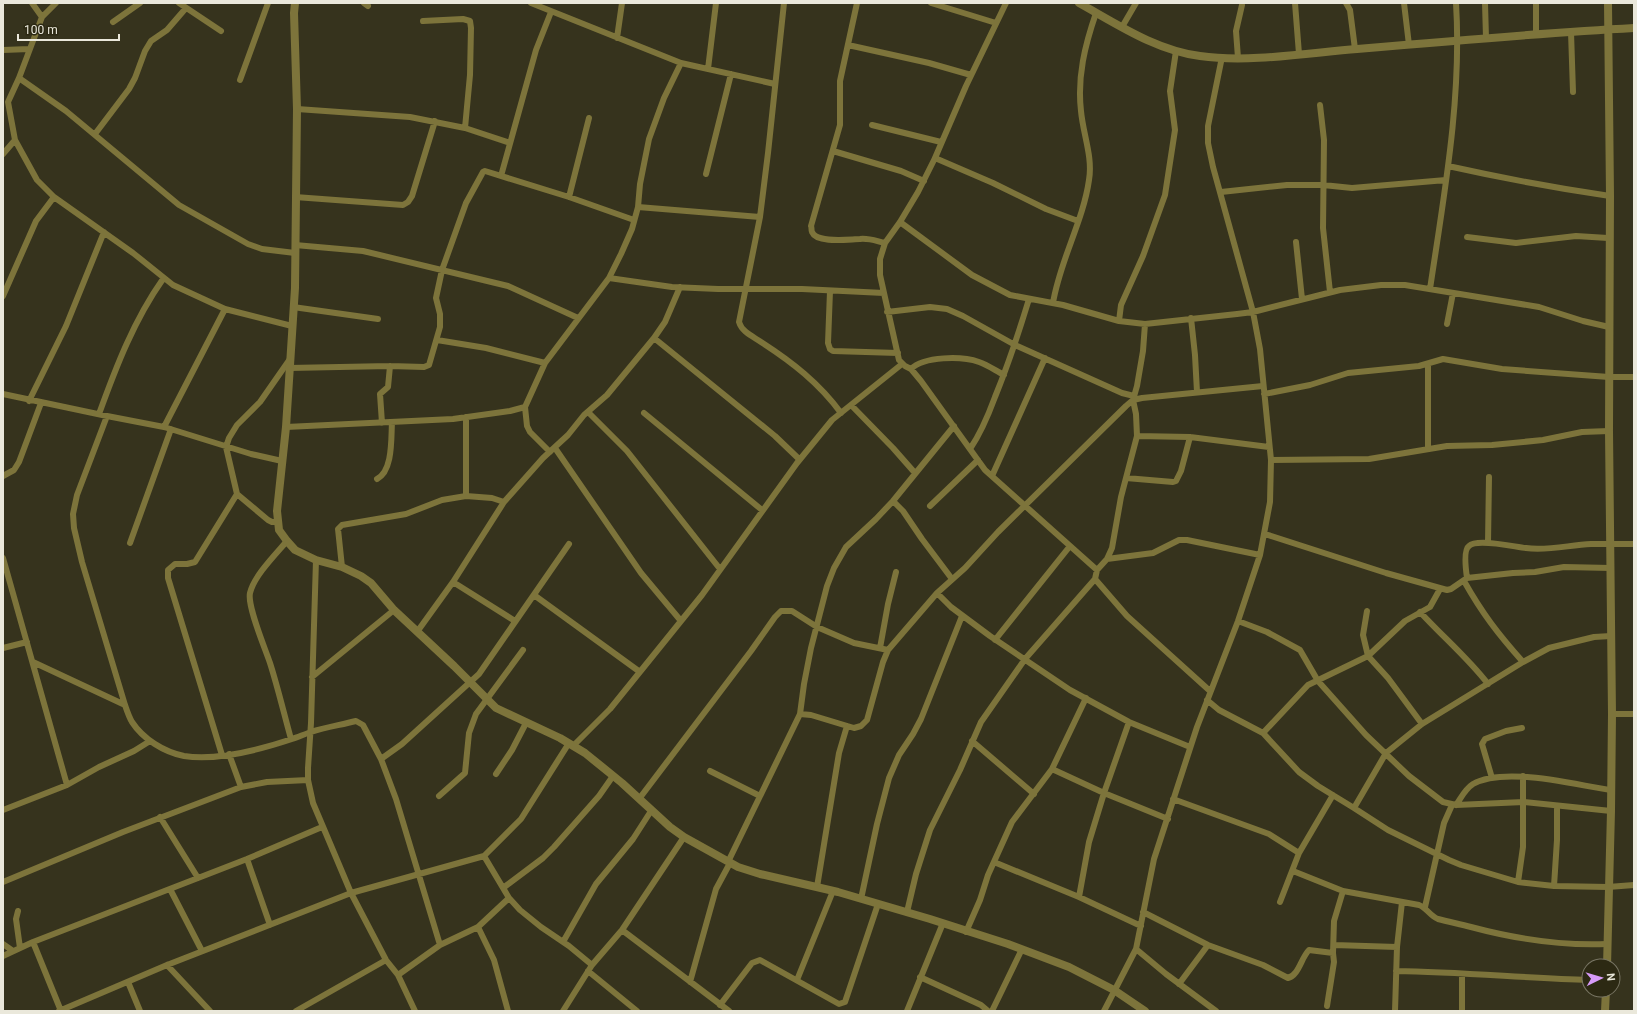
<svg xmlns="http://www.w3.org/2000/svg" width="1637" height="1014" font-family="Roboto,sans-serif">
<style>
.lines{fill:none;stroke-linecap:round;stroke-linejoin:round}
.minor{stroke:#7d743b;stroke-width:6}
.tertiary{stroke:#7d743b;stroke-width:8}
</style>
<rect width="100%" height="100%" fill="#36331d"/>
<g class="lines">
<path class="minor" d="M32,3L42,17
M56,3L42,17L19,78L8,102L15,140L37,180L54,197L133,253L173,285L225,309L292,326
M179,3L221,31
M364,3L368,6
M531,3L681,63L775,84
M784,3L768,153L760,217L739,322C742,332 752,336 761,342C792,362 819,383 841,413
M857,3L840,81V125L811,226C812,228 811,230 812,232C817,244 850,239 860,239C869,238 876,241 885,243
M931,3L996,23
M1006,3L966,86L935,158L918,192L900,222L885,243L880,259V275L884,293L899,360L905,366L911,369L921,381L985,470L1097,570L1095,579L1127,616L1210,691
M1295,3L1299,54
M1346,3L1350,10L1355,49
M1404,3L1409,45
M1485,3L1486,38
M1536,3V34
M423,21L463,19L470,21L471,28L470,75L465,128
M113,22L140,3
M1122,27L1136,3
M1571,32L1573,92
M617,38L622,3
M848,45L929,63L971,75
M3,50L29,49
M1238,58L1236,31L1242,5
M708,69L716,3
M19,78L66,111L179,205L248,244L262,249L295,253
M240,80L268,3
M1320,105L1324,140L1323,228L1330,292
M297,109L410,117L465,128L510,143
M872,125L941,142
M95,134L129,89L135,78L145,51L151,41L167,30L186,8
M833,151L901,171L924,181
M3,154L15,140
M935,158L993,183L1046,209L1078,221
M1448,166C1502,178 1555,188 1610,196
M706,174L731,74
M501,176L536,50L551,12
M1221,192L1287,185H1323L1352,188L1446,180
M295,197L403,205L408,202L412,196L435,121
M569,197L589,118
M638,207L760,217
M900,222L972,275L1010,295L1063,305L1119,321L1145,324L1237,314L1253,312L1340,290L1381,285H1405L1539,307L1583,321L1609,327
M1467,237L1516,243L1576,236L1608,238
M1296,242L1302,299
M295,245L363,251L508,286L578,318
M609,278L672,287L718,289H802L884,293
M1430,289C1444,195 1462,98 1456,3
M830,291L828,343L830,349L833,351L898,353
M3,296L36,221L54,197
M1053,303C1060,260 1083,222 1089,180C1093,157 1083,134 1081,111C1077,77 1085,45 1096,13
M293,307L378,319
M887,312L930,307L947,309L963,316L1015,345L1122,393L1134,396
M1191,318L1195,355L1197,392
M1119,321L1121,305L1143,256L1165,195L1175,130L1170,91L1176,51
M1447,324L1453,293
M654,338L775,436L799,459
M437,340L486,348L545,363
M1428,364V449
M289,368L390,366L424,367L429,365L440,327V314L436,298L442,270L466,203L483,172L485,171L569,197L634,220
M911,369C924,356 962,356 979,362C988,365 996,371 1004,375
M3,394L107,416L164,427L251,454L282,461
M1264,394L1310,385L1348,373L1419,366L1443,359L1502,369L1609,377H1634
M29,401L66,326L104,232
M851,405L893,448L915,473
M588,412L627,451L720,569
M644,413L762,510
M99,414C116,367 134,320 163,279
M107,416L77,495L73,514L74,528L82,562L125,705C127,711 129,717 132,722C143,739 164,752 184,756C216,761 262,749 292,739C298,737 305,734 311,732C326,727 341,725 356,721L363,725L381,759L396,799L440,945
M382,423L380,394L388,387L390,366
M164,427L225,309
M286,427L453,419L510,411L525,407
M1137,436L1190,437L1269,447
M555,448L641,573L681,621
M970,449C981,433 988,416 995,397C1008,365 1019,332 1029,299
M550,452L530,432L527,426L525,407L545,363L609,278L621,254L632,229L638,207L640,184L649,139L664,98L681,63
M1271,460L1369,459L1447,446L1492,445L1543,440L1582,432L1609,431
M3,476L14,470L19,462L41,403
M992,476L1045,358
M1126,478L1173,482L1176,481L1181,471L1190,437
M377,479C393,471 391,439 392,422
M466,496V417
M893,501L903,511L922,539L952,579
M930,506L978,460
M277,522H272L268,520L237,494L226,447L229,438L237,425L260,402L290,359
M1265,534L1386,573L1447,590L1451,589L1467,578L1513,573L1535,572L1564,567L1611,568
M287,541C275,555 254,576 250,593C247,606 265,648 270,663C278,688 284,714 291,739
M130,543L171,429
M1488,543L1489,477
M3,558L67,785
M1107,559L1153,553L1179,540H1187L1260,555
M316,560L311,723L308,768V780L313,803L351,893L386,960L398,975L415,1011
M342,567L338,529L342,525L406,514L442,500L466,496L492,498L504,502
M1097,570L1107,559L1112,548L1121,497L1137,436L1136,414L1133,400L1137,386L1143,351L1145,324
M1467,578C1466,571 1463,550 1469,546C1477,538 1515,547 1526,548C1548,551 1569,545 1591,544C1605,544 1620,544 1634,544
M1464,581C1482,613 1498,634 1523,662
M453,582L515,621
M937,593L951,607L990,636L1070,690L1129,722L1190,747
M534,595L640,672
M1367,611L1363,635L1368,656L1388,678L1422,724
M1420,612C1443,637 1468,658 1488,684
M1238,621L1267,632L1300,650L1318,681L1366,735L1409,776L1443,802L1456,805L1524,802L1611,811
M417,632L453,582L504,502L543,458L568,435L584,415L607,395L654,338L665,322L680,287
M995,640L1070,546
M3,648L27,642
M880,648L888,604L896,572
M33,662L125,705
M312,677L394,610
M1207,700L1219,710L1263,733L1299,772L1318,786L1354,808L1388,830L1449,860L1461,865L1518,882L1554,886L1608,887L1634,885
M800,714L804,684L811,648L827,586L834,568L846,547L876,519L893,501L954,426
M1612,714H1634
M1263,733L1308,685L1368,656L1405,621L1430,607L1440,589
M972,741L1034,794
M573,746L610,709L702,595L797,463L832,420L902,364
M229,754L241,787
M222,755L168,578V570L175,564H187L195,562L237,494
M381,759L402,744L479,674L569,544
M1052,769L1104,793L1168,819
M710,771L760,796
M496,774L512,750L526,723
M1492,778L1482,744L1485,739L1506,731L1522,728
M439,796L465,773L469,733L476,714L523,650
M639,799L751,651L775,617L781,611H792L817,627L854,643L888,650
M1173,799L1269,834L1299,853
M1456,805C1461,798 1465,789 1473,784C1505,766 1575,785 1611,790
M1354,808L1386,753L1422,724L1523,662L1549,648L1594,637L1611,636
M3,810L67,785L99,767L134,751L150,741
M160,817L198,878
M484,856L509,898L520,910L541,927L569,946L592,965
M247,859L270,925
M728,862L800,714L811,715L854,728L861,726L867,720L883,662L888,650L937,593L965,568L998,532L1126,406L1133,400L1142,398L1263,386
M994,862L1079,897L1141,926
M1293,871L1343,891L1419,905C1427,908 1430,916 1438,919C1449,922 1460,924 1471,927C1516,939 1561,946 1607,944
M3,882L123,832L241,787L267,782L308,780
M1518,882L1523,847V776
M1554,886L1557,840V806
M817,887L839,753L847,726
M503,888L543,858L554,847L599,796L613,776
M170,889L202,951
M1079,897L1089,842L1104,793L1129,722
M861,899L877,824L889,778L899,755L913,734L921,719L962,616
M1280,902L1299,853L1333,795
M1425,907L1444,823L1452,805
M18,911L16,919L20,948
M907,912L916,874L930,830L960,770L981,722L1025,659L1095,579
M1143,912L1208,945L1263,965L1288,978C1299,975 1301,958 1309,950L1333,953
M478,927L494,960L508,1011
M622,930L729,1011
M966,932L980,900L988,875L1012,822L1052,769L1086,698
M33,942L61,1011
M563,942L596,884L633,839L651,811
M3,944L13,951
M1334,945L1397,947
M1136,949L1166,974L1216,1011
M3,956L33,942L247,859L322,827
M167,965L210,1011
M588,971L637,1011
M1396,971C1460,972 1525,978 1589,980
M398,975L440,945L478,927L509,898
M920,977L981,1005L988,1011
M797,980L833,891
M128,982L140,1011
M690,982L716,889L730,863
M1179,984L1208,945
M720,1005L752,963L760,960L839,1004L845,1002L878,904
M1327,1006L1334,962L1333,953L1334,921L1343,891
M59,1011L167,965L351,893L484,856L521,819L569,743
M296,1011L386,960
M563,1011L592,965L622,930L684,837
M907,1011L943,923
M992,1011L1022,949
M1104,1011L1136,949L1154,859L1197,727L1238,621L1260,555L1270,502L1271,460L1260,349L1253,312L1213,167L1208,143V126L1222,57
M1395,1011L1397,947L1402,902
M1462,1011V974"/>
<path class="tertiary" d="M295,3L294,13L297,109L295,288L286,427L277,511L279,530L287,541L295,550L316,560L342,567L361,576L371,583L394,610L454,666L496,708L560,738L585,753L622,783L670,827L684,837L738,867L760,874L838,892L930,919L1008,944L1069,967L1114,990L1145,1011
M1079,3C1117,24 1155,50 1200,56C1248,63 1308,53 1357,49C1449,41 1541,33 1634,28
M1607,966L1611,811L1612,714L1609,431L1610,196L1608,3
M1605,1011L1606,990"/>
</g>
<rect width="1637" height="1014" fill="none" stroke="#eae8db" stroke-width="8"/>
<g transform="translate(1601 978) rotate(85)"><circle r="19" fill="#2c2913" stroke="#787563"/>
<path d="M0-3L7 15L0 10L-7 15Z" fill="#d79bf9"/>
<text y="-6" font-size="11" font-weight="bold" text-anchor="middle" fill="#eae8db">N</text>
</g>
<path d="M18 34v6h101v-6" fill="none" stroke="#eae8db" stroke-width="2"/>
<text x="24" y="34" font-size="12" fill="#eae8db" stroke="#2c2913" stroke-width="3" paint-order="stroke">100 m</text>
</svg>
